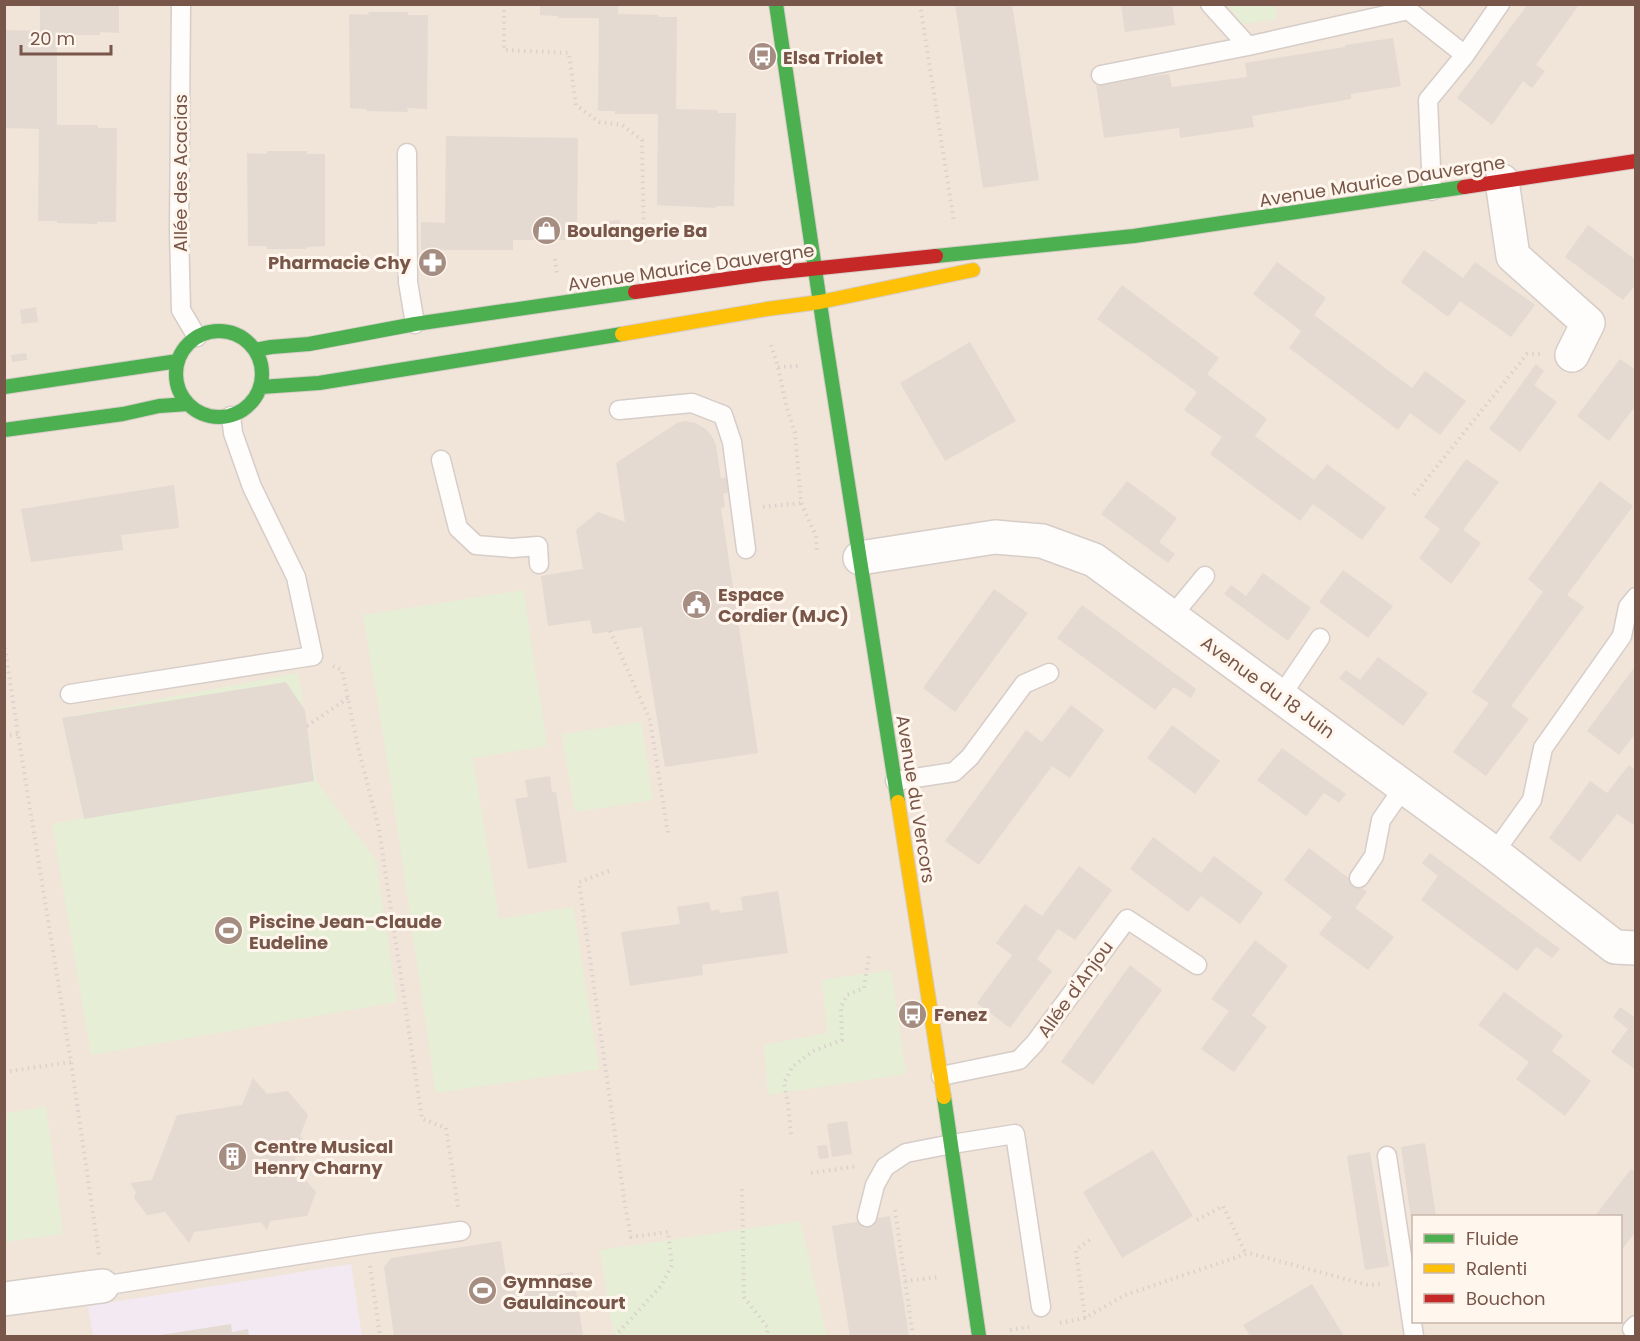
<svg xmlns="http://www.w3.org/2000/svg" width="1640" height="1341" font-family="Poppins,sans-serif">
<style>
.residential{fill:#f1e4d8;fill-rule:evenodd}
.education{fill:#f3e9f3}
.green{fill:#e6efd5}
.building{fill:#e5dad2}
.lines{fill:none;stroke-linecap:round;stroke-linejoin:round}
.lane-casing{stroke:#d6cdc8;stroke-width:21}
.street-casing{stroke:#d6cdc8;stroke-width:36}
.fast-casing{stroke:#d7cdc8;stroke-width:16}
.slow-casing{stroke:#d7cdc8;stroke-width:16}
.jam-casing{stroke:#d7cdc8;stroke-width:16}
.path{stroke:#dbd1cd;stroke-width:4;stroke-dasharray:1.5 4.5;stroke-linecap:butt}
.lane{stroke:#fefdfc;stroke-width:18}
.street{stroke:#fefdfc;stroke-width:33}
.fast{stroke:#4caf50;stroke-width:14}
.slow{stroke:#ffc107;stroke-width:14}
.jam{stroke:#c62828;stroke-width:14}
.labels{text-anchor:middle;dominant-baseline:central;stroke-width:6;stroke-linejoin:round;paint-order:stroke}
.poi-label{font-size:18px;font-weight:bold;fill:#785649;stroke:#fff6ed;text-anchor:start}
.street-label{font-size:18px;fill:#785649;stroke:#fff6ed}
</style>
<rect width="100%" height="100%" fill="#f8f2eb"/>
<path class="residential" d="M5,5H1635V1336H5ZM1414,1216H1620V1322H1414Z"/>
<path class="education" d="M351,1264L362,1336H93L88,1306Z"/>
<path class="green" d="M1228,5H1276V19L1242,24Z
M523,590L547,746L473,758L499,919L573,907L599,1069L436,1093L389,771L363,615Z
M298,673L316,781L376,860L397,1002L91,1055L52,824L83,818L62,718Z
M641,722L653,800L575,812L562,734Z
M891,970L906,1074L768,1095L764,1045L827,1033L822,980Z
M46,1107L63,1234L5,1242V1113Z
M800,1221L827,1336H614L600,1250Z"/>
<path class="building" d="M40,4H119V33L100,32V35H57V125H98V128H117L116,222H97V224L57,223V221H38L39,129L4,128V30L40,31Z
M955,4H1012L1039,180L983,188Z
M1121,4H1172L1175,25L1125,32Z
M1528,4L1579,5L1536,65L1545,71L1532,88L1523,81L1492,125L1457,98Z
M540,5H618V14L658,15L659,17H677L676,109L718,110V113H736L734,206H716L715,208L657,205L658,114H615V111H598L599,18H558V16L540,15Z
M368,12H408V15H428L427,109L407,108L408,112L367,111L366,109L350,108L349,14L369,15Z
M1393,38L1401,86L1351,94V99L1252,116L1254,127L1180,138L1179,128L1104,138L1096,84L1169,74L1172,87L1247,77L1245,63L1345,47V45Z
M446,136L578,138L577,240H513V250H421V222L445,223Z
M267,151H307V154H325V246L307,247L306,249H267L266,246H248L247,153L267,154Z
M620,220L621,237L605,238L604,221Z
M1588,225L1636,260V284L1623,300L1565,257Z
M1424,250L1463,278L1475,262L1535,305L1511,337L1460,301L1448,317L1401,282Z
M1277,262L1326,298L1314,315L1412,388L1425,371L1466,401L1440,435L1410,413L1398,430L1289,348L1301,331L1253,294Z
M1122,285L1219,358L1207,374L1267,419L1255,436L1314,480L1327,464L1386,508L1362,540L1313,504L1300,521L1210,454L1222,437L1184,410L1197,392L1097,319Z
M36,307L38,322L22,324L20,310Z
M970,342L1016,421L945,461L900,383Z
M26,353L27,360L12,362L11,355Z
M1620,359L1636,370V405L1609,441L1577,416Z
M1536,364L1544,371L1534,385L1557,402L1520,452L1489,429Z
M685,421L695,423L706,429L713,438L716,445L721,478L728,477L731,492L723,494L725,507L721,508L758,753L665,767L642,627L593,634L590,620L548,626L541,576L583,569L576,530L598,512L625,522L616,463L677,423Z
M1466,459L1499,482L1463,530L1481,543L1451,584L1419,558L1440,529L1424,517Z
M1127,481L1177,518L1159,542L1175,554L1168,563L1101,514Z
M1600,481L1633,506L1567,595L1584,607L1511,706L1529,719L1486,776L1453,752L1489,703L1472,692L1543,592L1528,579Z
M174,485L179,528L121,535L123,550L31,562L21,509Z
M1343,570L1393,606L1368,638L1319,602Z
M1263,573L1311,608L1288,641L1224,594L1231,585L1246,596Z
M994,589L1028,613L955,712L923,688Z
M1082,605L1196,689L1191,698L1174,687L1155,710L1057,638Z
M1378,657L1428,693L1403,726L1339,678L1346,670L1360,680Z
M1636,665V733L1619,755L1587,731Z
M286,682L305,710L314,781L84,819L62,718Z
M1071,705L1104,730L1070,778L1052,766L979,865L945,841L1026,730L1042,742Z
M1172,725L1220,761L1195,794L1147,758Z
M1282,748L1346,794L1339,803L1324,793L1306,816L1257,780Z
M1629,765L1636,770V823L1634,825L1617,814L1580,862L1549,838L1590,781L1607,793Z
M550,776L552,792H556L567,862L528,869L515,799L528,797L525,780Z
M1153,837L1201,873L1214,856L1263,893L1240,924L1201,896L1188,912L1130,869Z
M1309,848L1367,892L1355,908L1394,937L1368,970L1319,934L1332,917L1284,880Z
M1430,853L1560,949L1552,958L1536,947L1517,971L1421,900L1438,876L1422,863Z
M1079,866L1112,890L1075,940L1058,929L1037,959L1052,971L1010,1028L977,1003L1012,955L996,943L1025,904L1042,916Z
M778,891L788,953L702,965L703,975L630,986L621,932L680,924L677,907L709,902L711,911L719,909L720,913L743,910L741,897Z
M1255,940L1288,966L1252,1015L1267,1027L1234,1072L1201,1049L1229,1011L1211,999Z
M1130,965L1162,990L1093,1085L1061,1062Z
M1504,992L1563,1035L1552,1051L1591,1081L1565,1116L1516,1079L1529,1062L1478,1025Z
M1620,1007L1636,1018V1070L1611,1052L1628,1029L1613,1017Z
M253,1078L267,1094L288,1091L308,1115L300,1136L315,1154L296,1157L293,1165L316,1192L307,1216L270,1221L267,1230L261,1222L194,1232L189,1243L165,1212L147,1215L134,1198L136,1192L130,1183L152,1180L177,1115L242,1105Z
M847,1121L852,1154L832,1157L827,1124Z
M1425,1143L1436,1216H1414V1226H1412L1401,1147Z
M827,1145L829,1158L819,1159L817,1146Z
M1153,1150L1193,1216L1122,1258L1083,1192Z
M1370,1152L1389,1266L1365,1270L1347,1156Z
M1631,1169L1636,1172V1231L1620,1252V1216H1595Z
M890,1216L909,1336H850L832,1226Z
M501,1241L507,1282L573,1272L583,1336H394L384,1267L391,1258Z
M1312,1284L1344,1336H1250L1243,1325Z
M231,1324L232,1332L248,1329L249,1336H160V1335Z"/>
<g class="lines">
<defs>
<path id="lane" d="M181,4L179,231L181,310L197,337
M1210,4L1248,46L1408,10L1465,55L1428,100L1432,191
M1465,55L1500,4
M1101,75L1248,46
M407,153L408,282L415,324
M619,410L692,403L723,415L732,442L746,549
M441,460L458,528L476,545L512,548L538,546L539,564
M1172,616L1205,576
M70,694L313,656L296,577L252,487L233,433L231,416
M1281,696L1320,638
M895,781L954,772L970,757L1024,684L1049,673
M1494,853L1532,800L1543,748L1622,636L1628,607L1636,597
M1359,878L1374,856L1381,820L1404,787
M941,1076L1019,1060L1035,1043L1127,919L1197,965
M1387,1156L1414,1336
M867,1217L875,1185L885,1167L906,1153L952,1144L1015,1134L1041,1307
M102,1286L367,1244L461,1231
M1632,1329L1636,1325"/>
<path id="street" d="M1502,181L1513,256L1588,323L1572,355
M860,558L995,537L1042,541L1094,560L1494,853L1615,947L1636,948
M4,1299L102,1286"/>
<path id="fast" d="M776,4L825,337L898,802
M936,256L1134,236L1464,187
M176 374a43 43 0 1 1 86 0a43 43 0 1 1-86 0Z
M255,350L271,347L309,344L415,324L635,292
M4,387L178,361
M261,387L319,383L622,334
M4,430L123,414L159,406L188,404
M944,1097L979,1336"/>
<path id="slow" d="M622,334L767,309L820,302L973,270
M898,802L944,1097"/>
<path id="jam" d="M1464,187L1636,161
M635,292L762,274L936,256"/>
</defs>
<use href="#lane" class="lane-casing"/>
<use href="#street" class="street-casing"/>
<use href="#fast" class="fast-casing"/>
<use href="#slow" class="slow-casing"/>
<use href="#jam" class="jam-casing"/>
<path class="path" d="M504,4V50L569,53L576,105L599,122L622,125L642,140L644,246
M920,4L954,222
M555,259L557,274
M771,345L778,367L786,405L795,433L801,503L816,536L817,552
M778,367L798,366
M1414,495L1527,354H1541
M763,507L801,503
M610,631L650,720L668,834
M4,642L18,734L71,1062L99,1255
M333,666L342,670L358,747L379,829L422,1119L446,1128L458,1207
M307,726L348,698
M4,736L18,734
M609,871L579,882L625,1205L631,1237L668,1232L672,1265L661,1286L615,1336
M4,1072L71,1062
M791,1134L788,1104L784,1083L792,1067L813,1051L842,1040L841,1007L847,995L864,988L869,954
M811,1173L858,1166
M742,1189L744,1297L768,1328L767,1336
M895,1210L913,1336
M1197,1220L1223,1206L1246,1254
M370,1266L380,1336
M905,1281L940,1277
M1085,1318L1076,1250L1091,1239
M1060,1323L1085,1318L1125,1295L1249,1253L1368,1285L1382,1284
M1010,1330L1029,1327"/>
<use href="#lane" class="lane"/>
<use href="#street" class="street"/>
<use href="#fast" class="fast"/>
<use href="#slow" class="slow"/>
<use href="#jam" class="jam"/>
</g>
<defs>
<symbol id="bus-disc" viewBox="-11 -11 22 22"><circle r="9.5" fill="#a58d82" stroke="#fff6ed"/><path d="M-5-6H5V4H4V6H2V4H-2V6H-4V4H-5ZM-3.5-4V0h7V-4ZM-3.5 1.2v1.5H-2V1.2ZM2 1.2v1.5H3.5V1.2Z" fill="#fff"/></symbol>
<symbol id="shop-disc" viewBox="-11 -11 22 22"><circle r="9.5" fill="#a58d82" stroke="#fff6ed"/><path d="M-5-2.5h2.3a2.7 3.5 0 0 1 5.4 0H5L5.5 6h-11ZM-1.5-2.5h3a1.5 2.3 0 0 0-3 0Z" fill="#fff"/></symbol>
<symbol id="pharmacy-disc" viewBox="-11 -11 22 22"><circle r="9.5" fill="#a58d82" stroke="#fff6ed"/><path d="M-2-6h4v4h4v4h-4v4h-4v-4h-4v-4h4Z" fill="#fff"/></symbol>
<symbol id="civic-disc" viewBox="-11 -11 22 22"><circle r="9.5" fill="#a58d82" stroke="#fff6ed"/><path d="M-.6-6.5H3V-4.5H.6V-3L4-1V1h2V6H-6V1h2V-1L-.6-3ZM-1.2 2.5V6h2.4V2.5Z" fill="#fff"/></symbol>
<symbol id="stadium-disc" viewBox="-11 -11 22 22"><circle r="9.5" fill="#a58d82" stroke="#fff6ed"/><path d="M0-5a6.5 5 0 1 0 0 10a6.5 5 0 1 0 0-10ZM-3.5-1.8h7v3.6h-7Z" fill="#fff"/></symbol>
<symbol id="building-disc" viewBox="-11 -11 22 22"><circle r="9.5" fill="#a58d82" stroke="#fff6ed"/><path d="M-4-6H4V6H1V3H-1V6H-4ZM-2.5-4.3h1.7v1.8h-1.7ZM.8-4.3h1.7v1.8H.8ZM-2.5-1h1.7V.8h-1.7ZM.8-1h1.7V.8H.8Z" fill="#fff"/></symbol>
</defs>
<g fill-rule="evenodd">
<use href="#bus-disc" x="746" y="40" width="33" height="33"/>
<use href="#shop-disc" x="530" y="214" width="33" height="33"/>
<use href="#pharmacy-disc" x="416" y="246" width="33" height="33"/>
<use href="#civic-disc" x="680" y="588" width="33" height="33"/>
<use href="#stadium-disc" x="212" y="914" width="33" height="33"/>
<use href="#bus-disc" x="896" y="998" width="33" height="33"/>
<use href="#building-disc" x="216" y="1140" width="33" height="33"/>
<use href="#stadium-disc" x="466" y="1274" width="33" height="33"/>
</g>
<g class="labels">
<g class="poi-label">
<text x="783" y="57">Elsa Triolet</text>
<text x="567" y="230">Boulangerie Ba</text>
<text x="411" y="262" text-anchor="end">Pharmacie Chy</text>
<text x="718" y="594">Espace<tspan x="718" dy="21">Cordier (MJC)</tspan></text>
<text x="249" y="921">Piscine Jean-Claude<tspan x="249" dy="21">Eudeline</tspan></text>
<text x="934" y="1014">Fenez</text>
<text x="254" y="1146">Centre Musical<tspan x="254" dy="21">Henry Charny</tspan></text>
<text x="503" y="1281">Gymnase<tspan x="503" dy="21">Gaulaincourt</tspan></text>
</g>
<g class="street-label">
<text transform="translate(180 173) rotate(-90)">Allée des Acacias</text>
<text transform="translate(1382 181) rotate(-9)">Avenue Maurice Dauvergne</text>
<text transform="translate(691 267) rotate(-8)">Avenue Maurice Dauvergne</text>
<text transform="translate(1268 687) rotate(36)">Avenue du 18 Juin</text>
<text transform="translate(916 799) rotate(81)">Avenue du Vercors</text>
<text transform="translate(1075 989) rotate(-54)">Allée d'Anjou</text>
</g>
</g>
<rect width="1640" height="1341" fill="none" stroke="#785649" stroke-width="12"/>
<rect x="1412" y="1215" width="210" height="108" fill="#fff6ed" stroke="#c9b6ab" stroke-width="1.5"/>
<rect x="1424" y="1234" width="30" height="9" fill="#4caf50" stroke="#c9b6ab" stroke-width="1.5"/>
<text x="1466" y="1245" font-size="18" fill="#785649">Fluide</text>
<rect x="1424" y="1264" width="30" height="9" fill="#ffc107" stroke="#c9b6ab" stroke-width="1.5"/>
<text x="1466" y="1275" font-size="18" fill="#785649">Ralenti</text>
<rect x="1424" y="1294" width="30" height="9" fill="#c62828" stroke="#c9b6ab" stroke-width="1.5"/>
<text x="1466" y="1305" font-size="18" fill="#785649">Bouchon</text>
<path d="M21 45v9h90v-9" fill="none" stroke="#785649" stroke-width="3"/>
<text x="30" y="45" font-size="18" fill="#785649" stroke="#fff6ed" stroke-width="4.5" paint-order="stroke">20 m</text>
</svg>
